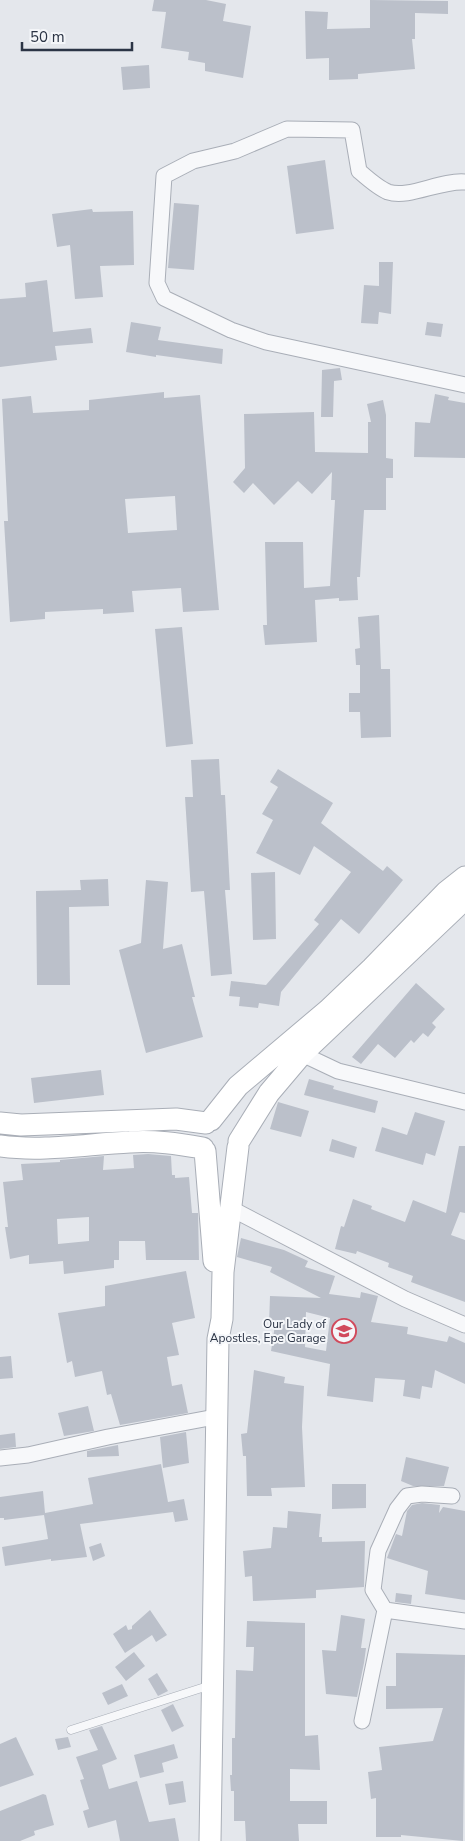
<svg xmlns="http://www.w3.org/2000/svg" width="465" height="1841" font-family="'Nunito Sans',sans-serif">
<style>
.building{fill:#bbc0ca;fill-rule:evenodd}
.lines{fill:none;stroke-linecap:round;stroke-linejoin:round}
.lane-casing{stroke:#a9aeb7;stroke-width:9}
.street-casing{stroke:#a9aeb7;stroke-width:17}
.secondary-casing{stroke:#a9aeb7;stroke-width:23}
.lane{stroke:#f7f8fa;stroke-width:8}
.street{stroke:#f7f8fa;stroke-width:15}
.secondary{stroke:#fff;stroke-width:21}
.labels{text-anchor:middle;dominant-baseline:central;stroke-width:4;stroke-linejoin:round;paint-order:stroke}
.poi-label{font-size:12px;fill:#2b3445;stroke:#f4f6f9;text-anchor:end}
</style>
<rect width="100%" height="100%" fill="#e4e7ec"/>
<path class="building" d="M154,0H206L226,4L223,21L251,26L243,78L205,71V63L188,60L189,52L161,48L166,12L152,11Z
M370,0L448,1V14L415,13V39H412L415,69L358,74V79L329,80V58L306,59L305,11L328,12L327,29L370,28Z
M149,65L150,88L123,90L121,67Z
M325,160L334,229L296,234L287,166Z
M174,203L199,205L194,270L168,268Z
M92,209L93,212L133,211L134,265L100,266L103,297L75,299L70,245L57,247L52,214Z
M379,262H393L391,314L379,312L378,324L361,323L364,285L379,286Z
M47,280L53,332L91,328L93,343L55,346L57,360L0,367V299L26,297L25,283Z
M131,322L161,327L158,340L223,349L222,364L156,355V357L126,352Z
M427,322L443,324L441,337L425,335Z
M340,368L342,380L334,381L333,417H321L322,370Z
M164,392V398L200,395L219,610L183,612L181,588L132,591L134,612L103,614V609L45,612V619L10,622L4,521H8L2,399L31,396L33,413L89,410V400ZM175,496L177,530L128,533L125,499Z
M435,394L449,397L448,400L465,403V458L414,457L415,422L430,423Z
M383,400L386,415V458L393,459V478H386V510H364L360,577H357L358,600L339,601V598L315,600L317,642L265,645L263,625H267L265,542H303L304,588L330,586L335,500H331L332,472L312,494L298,481L274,505L253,483L244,493L233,482L245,468L244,414L314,412L315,452L368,453V422H371L367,404Z
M379,615L381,669H390L391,737L361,738L360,712H349V693H360V665H356L355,649L360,648L358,617Z
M182,627L193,744L166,747L155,629Z
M219,759L221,795H225L230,890H225L232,974L211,976L204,891L191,892L185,797H193L191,760Z
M278,769L333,803L321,823L383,871L387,866L403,880L359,934L341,919L281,992L279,1006L259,1003L258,1008L239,1006L240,997L229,996L231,981L266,985L319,924L314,920L351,872L314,846L300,875L256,853L273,820L262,814L278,787L270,782Z
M275,872L276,939L253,940L251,873Z
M108,879L109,906L69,907L70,985H37L36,891L81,890L80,880Z
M146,880L168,882L163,949L182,944L195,997H192L203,1037L146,1053L119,950L141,943Z
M416,983L445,1009L432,1023L436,1027L428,1037L423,1033L414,1043L411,1040L395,1058L378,1044L361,1064L352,1057Z
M101,1070L104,1095L34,1103L31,1078Z
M309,1079L334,1086L333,1089L378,1101L375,1113L304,1095Z
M278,1102L309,1111L301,1137L270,1129Z
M415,1112L445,1121L435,1156L426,1153L423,1165L375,1151L382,1127L407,1135Z
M332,1139L357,1147L354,1158L329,1151Z
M459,1146H465V1213L460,1212L451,1235L465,1240V1302L411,1282L413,1276L388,1267L389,1263L357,1251L356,1254L335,1249L341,1226L344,1227L353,1199L372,1206L371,1209L405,1222L413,1200L446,1213Z
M148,1154L171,1156L172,1175H175V1178L189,1177L192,1213H198L199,1260H146L145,1241H119V1260H114V1268L64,1274L63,1261L29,1264V1255L10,1259L5,1227H8L3,1182L23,1180L21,1164L60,1162V1160L104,1156L103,1170L134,1168L133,1155ZM89,1217V1241L58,1244L57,1219Z
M241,1238L284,1250L308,1261L305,1267L335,1276L329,1294L360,1298L361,1292L378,1296L371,1322L408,1327L407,1334L447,1342L449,1336L465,1343V1384L435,1370L432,1388L422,1386L420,1399L403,1396L405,1380L375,1378L373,1402L327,1396L330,1364L271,1351L275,1325H269L270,1296L321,1298L270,1272L272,1267L237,1257ZM306,1312L330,1318L326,1351L305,1347Z
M186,1271L195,1318L172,1323L179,1355L167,1357L172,1386L182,1384L188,1413L120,1425L111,1394L107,1395L102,1371L75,1377L72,1361L67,1363L58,1313L105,1306V1286Z
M11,1356L13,1378L0,1379V1357Z
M254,1370L285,1377L284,1383L304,1386L302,1427L305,1487L271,1488L272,1496H247L246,1456H243L241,1434L247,1433Z
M88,1406L94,1431L64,1436L58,1413Z
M186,1432L189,1463L163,1468L160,1437Z
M15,1433L16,1447L0,1449V1435Z
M118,1445L119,1456L87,1457V1451Z
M406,1457L449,1467L444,1486H413L401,1481Z
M161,1464L168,1502L184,1499L188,1520L175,1522L173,1512L80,1524L87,1557L51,1561V1559L5,1566L2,1547L48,1539L44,1515L4,1520V1518H0V1497L43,1491L45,1513L93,1504L88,1478Z
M332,1484H366V1508L332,1509Z
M422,1503L440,1505L439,1513L443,1507L465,1511V1600L425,1594L428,1571L387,1558L396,1534L402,1536L407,1511L412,1505Z
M288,1511L321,1514L319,1537H322V1542L365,1541L364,1587L316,1590V1598L253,1601L252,1576L245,1577L243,1551L271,1548L273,1527L287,1528Z
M101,1543L105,1556L93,1561L89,1547Z
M396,1593L412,1595L411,1604L395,1602Z
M150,1610L167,1635L156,1642L152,1635L125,1653L113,1634L126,1625L128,1630L132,1629V1626Z
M341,1615L365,1619L361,1648H366L364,1663L357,1697L326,1694L322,1650L336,1651Z
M247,1621L305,1623V1736L318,1735L320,1770L290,1769V1801H327V1824H298L299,1841H246L245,1821H234V1791H231L230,1775H232V1738H235L236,1670L253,1671L254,1647H246Z
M134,1652L145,1666L126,1681L115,1667Z
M396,1653L465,1655L463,1841L401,1835V1837H376V1798L371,1799L368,1772L382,1770L379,1747L433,1741L443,1708L386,1709V1686H396Z
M157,1673L168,1691L158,1696L148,1679Z
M122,1684L128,1696L108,1705L102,1693Z
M173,1704L184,1726L172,1732L161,1710Z
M102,1726L117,1759L102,1765L109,1789L137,1781L149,1822L175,1818L179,1841H120L116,1820L88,1828L83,1811L89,1809L80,1780L84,1779L76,1757L98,1750L89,1730Z
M16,1737L34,1775L0,1787V1744Z
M68,1737L71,1747L58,1750L55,1739Z
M174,1744L178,1758L162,1763L164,1772L140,1778L134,1755Z
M183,1781L186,1802L169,1805L165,1784Z
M43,1794L46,1795L54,1825L34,1831L35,1835L20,1841H0V1811Z"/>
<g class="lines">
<defs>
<path id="lane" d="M71,1730L211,1685"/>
<path id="street" d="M465,182C440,180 409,199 388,192C378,188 367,178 359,171L352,130L287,129L235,151L193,161L164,176L157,283L164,298L231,330L266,342L465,385
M302,1054L338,1071L465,1102
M230,1208L405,1299L465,1325
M0,1458L28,1455L108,1437L215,1417
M452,1496L422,1494L407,1496L397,1509L378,1551L373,1590L385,1610L465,1621
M362,1721L385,1610"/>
<path id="secondary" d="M211,1120L238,1086L328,1010L372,968L446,892L465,877
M0,1123L21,1125L176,1119L206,1123
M239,1141L269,1093L302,1054L465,899
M0,1146C43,1152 87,1144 130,1142C154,1140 179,1144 203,1148
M205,1151L214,1261
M210,1841L218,1339L222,1319L223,1272L238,1147"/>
</defs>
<use href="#lane" class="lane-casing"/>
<use href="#street" class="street-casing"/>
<use href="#secondary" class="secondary-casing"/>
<use href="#lane" class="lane"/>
<use href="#street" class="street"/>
<use href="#secondary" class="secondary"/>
</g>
<defs>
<symbol id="school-ring" viewBox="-11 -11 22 22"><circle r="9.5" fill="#f4f6f9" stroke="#d1495b" stroke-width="1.5"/><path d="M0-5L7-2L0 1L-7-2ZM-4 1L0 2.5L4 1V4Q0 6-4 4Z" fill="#d1495b"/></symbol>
</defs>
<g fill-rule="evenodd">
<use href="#school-ring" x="330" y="1317" width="28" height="28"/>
</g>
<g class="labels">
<g class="poi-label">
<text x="326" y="1324">Our Lady of<tspan x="326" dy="14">Apostles, Epe Garage</tspan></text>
</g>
</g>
<path d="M22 42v8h110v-8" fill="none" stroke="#2b3445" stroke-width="2.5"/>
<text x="30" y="42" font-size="15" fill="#2b3445" stroke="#f4f6f9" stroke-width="4" paint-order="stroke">50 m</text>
</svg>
